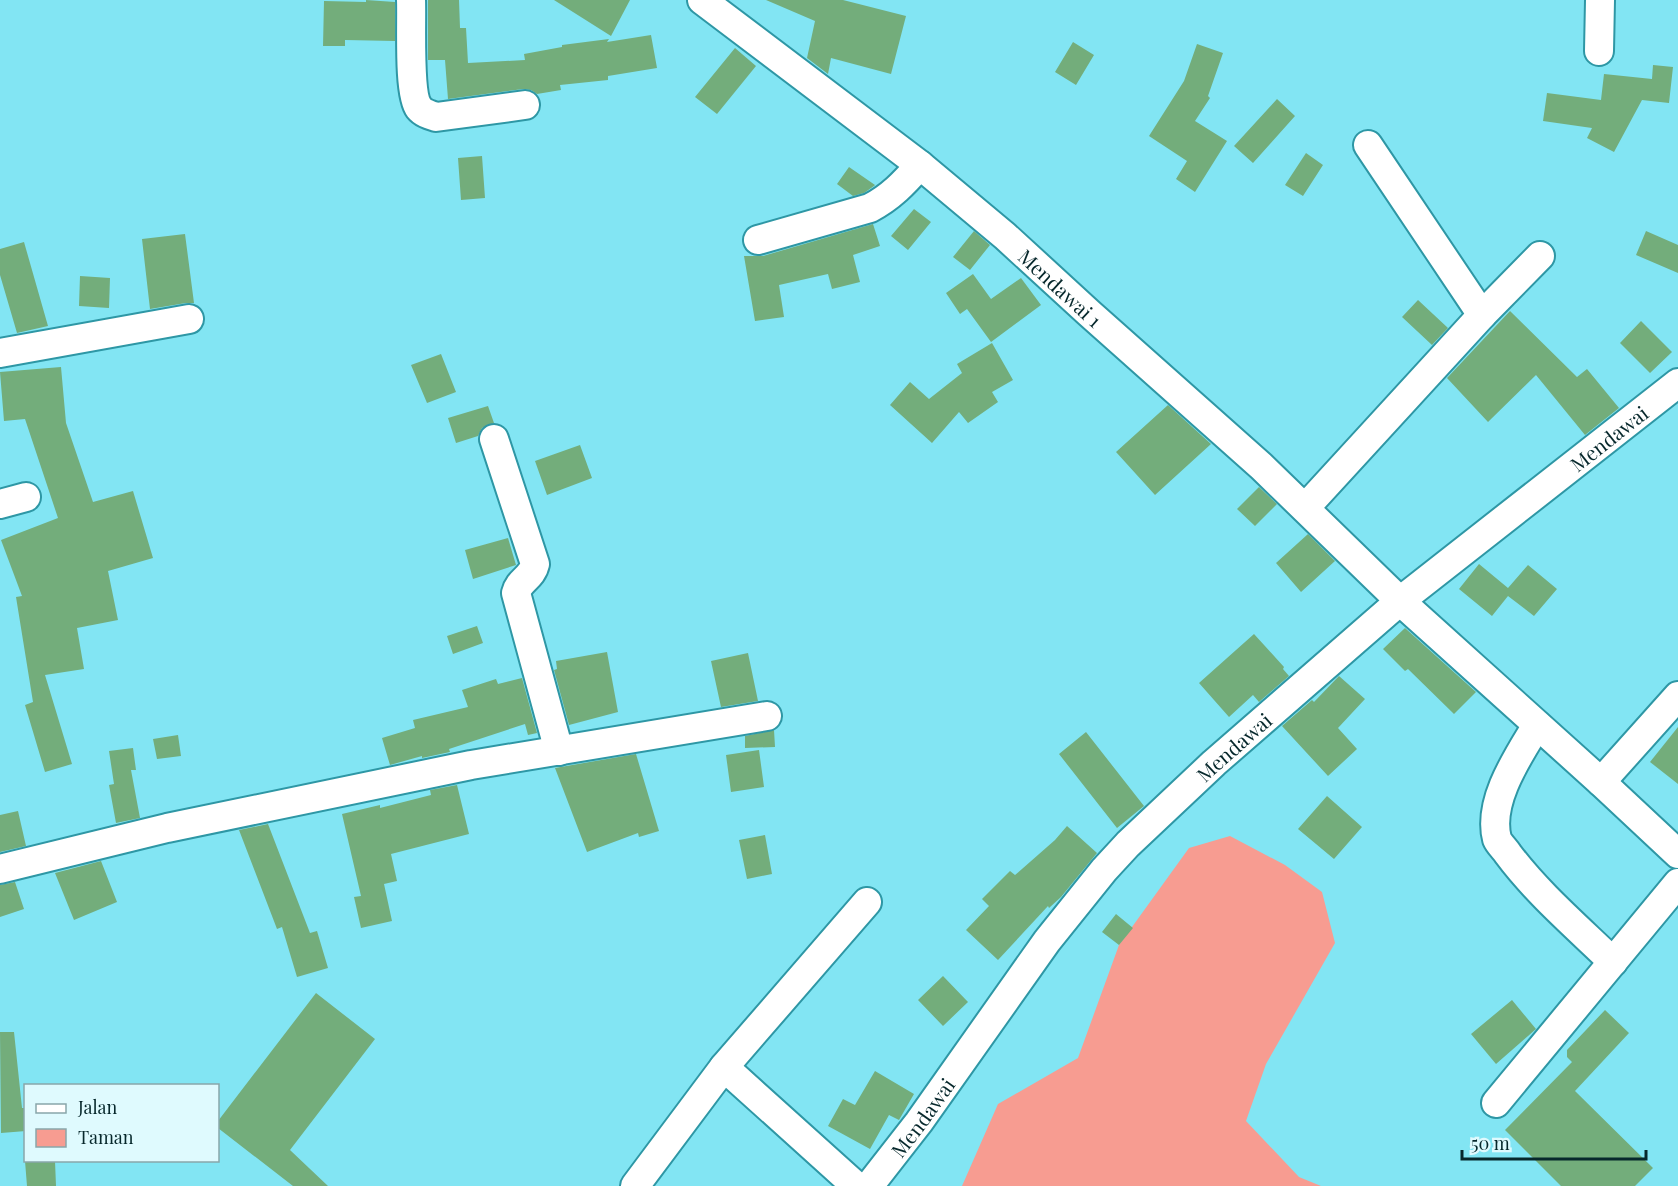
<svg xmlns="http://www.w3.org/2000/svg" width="1678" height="1186" font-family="'Playfair Display',serif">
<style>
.green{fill:#f79c91}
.building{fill:#73ad7b}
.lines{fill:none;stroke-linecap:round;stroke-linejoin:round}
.street-casing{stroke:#2e97a5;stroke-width:32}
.street{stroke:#fff;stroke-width:28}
.labels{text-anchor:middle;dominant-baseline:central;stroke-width:5;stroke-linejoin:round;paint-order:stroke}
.street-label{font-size:20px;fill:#07282c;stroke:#dffafe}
</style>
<rect width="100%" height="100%" fill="#82e5f3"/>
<path class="green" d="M1230,836L1285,865L1322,892L1335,943L1266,1064L1246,1121L1299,1177L1321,1186H962L998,1104L1078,1058L1119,945L1189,848Z"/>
<path class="building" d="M366,0L395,2V41L345,40V46H323L324,1L366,2Z
M428,0H459L460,28H466L468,63L525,60L524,54L562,47V45L609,39L607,42L651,35L657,68L608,76V80L560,85L561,90L537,94L531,90L523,89L448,99L445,60H428Z
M554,0H630L611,36Z
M766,0H843L906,16L891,74L831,58L828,74L807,58L815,21Z
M1073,42L1094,55L1076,85L1055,72Z
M1197,44L1223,53L1208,96L1210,98L1195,121L1227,141L1195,192L1176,179L1187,161L1149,136L1184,81Z
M735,48L756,66L717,114L695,97Z
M1653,65L1673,67L1669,103L1642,100L1614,152L1587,138L1592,128L1543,121L1547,93L1601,100L1604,74L1652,79Z
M1277,99L1295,116L1253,163L1234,146Z
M1306,153L1323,165L1303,196L1285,185Z
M482,156L485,198L461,200L458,158Z
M849,167L875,185L874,186L864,193L853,196L837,184Z
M914,209L931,222L908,250L891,236Z
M873,224L880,246L853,255L860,282L832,289L828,274L779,285L784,317L755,321L744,256H763Z
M974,231L990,245L970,270L953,257Z
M1646,231L1678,245V273L1636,255Z
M185,234L194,303H186L150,309L142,239Z
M24,242L48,326L17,333L0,275V249Z
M973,274L991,299L1021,278L1041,305L991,342L967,309L960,314L946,293Z
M80,276L110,278L109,308L79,306Z
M1418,300L1448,328L1432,345L1402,317Z
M1510,311L1577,377L1587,369L1619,408L1585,435L1536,375L1488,422L1447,378Z
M1641,321L1672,352L1650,373L1620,343Z
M992,343L1013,380L992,392L998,402L968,423L959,412L932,443L890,405L910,382L929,399L962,373L957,364Z
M441,354L456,392L427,403L411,365Z
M61,367L66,423L93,502L133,491L153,558L108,571L118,620L77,628L84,669L45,675L72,764L45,772L25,705L33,702L16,597L22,596L1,540L58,518L25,419L4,421L0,372Z
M1168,405L1211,444L1155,495L1116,452Z
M488,406L494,423L482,428L478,436L456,443L448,418Z
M580,445L592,478L547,495L535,461Z
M1259,487L1277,504L1255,526L1237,509Z
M1308,534L1335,561L1301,592L1276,563Z
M508,538L516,565L473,579L465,550Z
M1479,564L1508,588L1528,565L1557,589L1534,616L1508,596L1492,616L1459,589Z
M477,626L483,643L453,654L447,636Z
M1405,628L1476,692L1454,714L1408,669L1405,671L1383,649Z
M1254,634L1284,667L1283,669L1289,676L1259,702L1253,695L1229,717L1199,683Z
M607,652L618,712L569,725L554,670L557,669L556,661Z
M748,653L758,701L721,707L711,661Z
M1339,676L1365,699L1338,728L1357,749L1328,776L1282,726L1312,700L1314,702Z
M522,678L537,733L528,735L525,724L449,749L450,752L422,758V756L390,765L382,738L415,728L413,720L468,707L462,690L496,679L498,684Z
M1678,727V784L1650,762Z
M774,730L775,747L745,748V736Z
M1086,732L1144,806L1117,828L1059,754Z
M178,735L181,756L157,759L153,739Z
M133,748L136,770H131L140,818L116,823L109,785L114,784L109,751Z
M759,750L764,787L731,792L726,755Z
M636,754L659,831L639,837L638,833L587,852L555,768Z
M457,785L469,834L391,854L397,881L384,884L392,921L361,928L354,897L361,896L342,814L380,805V808L431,795L430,790Z
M1327,796L1362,827L1334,859L1298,829Z
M18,811L26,846L0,852V815Z
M268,824L310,933L317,931L328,968L297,977L282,927L277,929L239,830Z
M1067,826L1097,853L1061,897L1049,908L1048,906L998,960L966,930L989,906L982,899L1010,871L1015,875L1055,840Z
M765,835L772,874L747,879L739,840Z
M101,861L117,902L74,920L55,873Z
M15,882L24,909L0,917V885Z
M1116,914L1133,928L1119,945L1102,932Z
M943,976L968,1002L943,1026L918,1000Z
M316,993L375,1039L290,1150L328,1186H293L218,1128V1121Z
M1512,1000L1536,1029L1496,1064L1471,1034Z
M1605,1010L1629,1033L1575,1091L1653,1168L1635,1186H1561L1505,1130L1572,1062L1567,1057V1050Z
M0,1032H14L22,1108H26V1131L1,1133Z
M875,1071L914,1094L899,1120L889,1115L870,1149L828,1126L843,1099L855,1105Z
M25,1161H55L56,1186H27Z"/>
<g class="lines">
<defs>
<g id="street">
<path d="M411,0C412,21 408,94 419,108C423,113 430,115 436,117L525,105"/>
<path id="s1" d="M702,0L920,165L1005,236L1089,313L1261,466L1400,601L1601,782L1678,696"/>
<path d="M1599,51L1600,0"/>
<path d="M1368,145L1482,315"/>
<path d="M758,240L870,208C891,197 904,183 920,165"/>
<path d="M0,353L189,319"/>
<path d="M494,439L535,564C532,578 519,580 516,593L559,751"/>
<path d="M0,504L26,497"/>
<path d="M1305,508L1482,315L1540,256"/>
<path d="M1537,725C1519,755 1487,801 1497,839C1499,844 1505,849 1508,854C1537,893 1578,928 1613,962"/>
<path d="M1601,782L1678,854"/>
<path d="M0,869L167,828L471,765L767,716"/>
<path d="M724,1067L856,1186"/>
<path d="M1496,1103L1678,883"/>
<path d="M635,1186L724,1067L867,902"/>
<path id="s2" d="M869,1186L919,1122L1047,941L1104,870L1128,844L1214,763L1400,601L1678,383"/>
</g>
</defs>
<use href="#street" class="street-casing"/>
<use href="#street" class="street"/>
</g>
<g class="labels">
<g class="street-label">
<text stroke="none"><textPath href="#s1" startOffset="460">Mendawai 1</textPath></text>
<text stroke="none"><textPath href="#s2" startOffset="1059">Mendawai</textPath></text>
<text stroke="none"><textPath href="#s2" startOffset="573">Mendawai</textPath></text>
<text stroke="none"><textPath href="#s2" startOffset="87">Mendawai</textPath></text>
</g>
</g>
<rect x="24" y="1084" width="195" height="78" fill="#dffafe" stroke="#89a6aa" stroke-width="1.5"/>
<rect x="36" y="1104" width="30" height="9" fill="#ffffff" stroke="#89a6aa" stroke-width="1.5"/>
<text x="78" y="1114" font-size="18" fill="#07282c">Jalan</text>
<rect x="36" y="1129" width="30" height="18" fill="#f79c91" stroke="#89a6aa" stroke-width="1.5"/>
<text x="78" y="1144" font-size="18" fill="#07282c">Taman</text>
<path d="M1462 1150v9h184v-9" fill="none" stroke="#07282c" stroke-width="3"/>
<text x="1471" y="1150" font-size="18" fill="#07282c" stroke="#dffafe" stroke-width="4.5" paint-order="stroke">50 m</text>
</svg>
